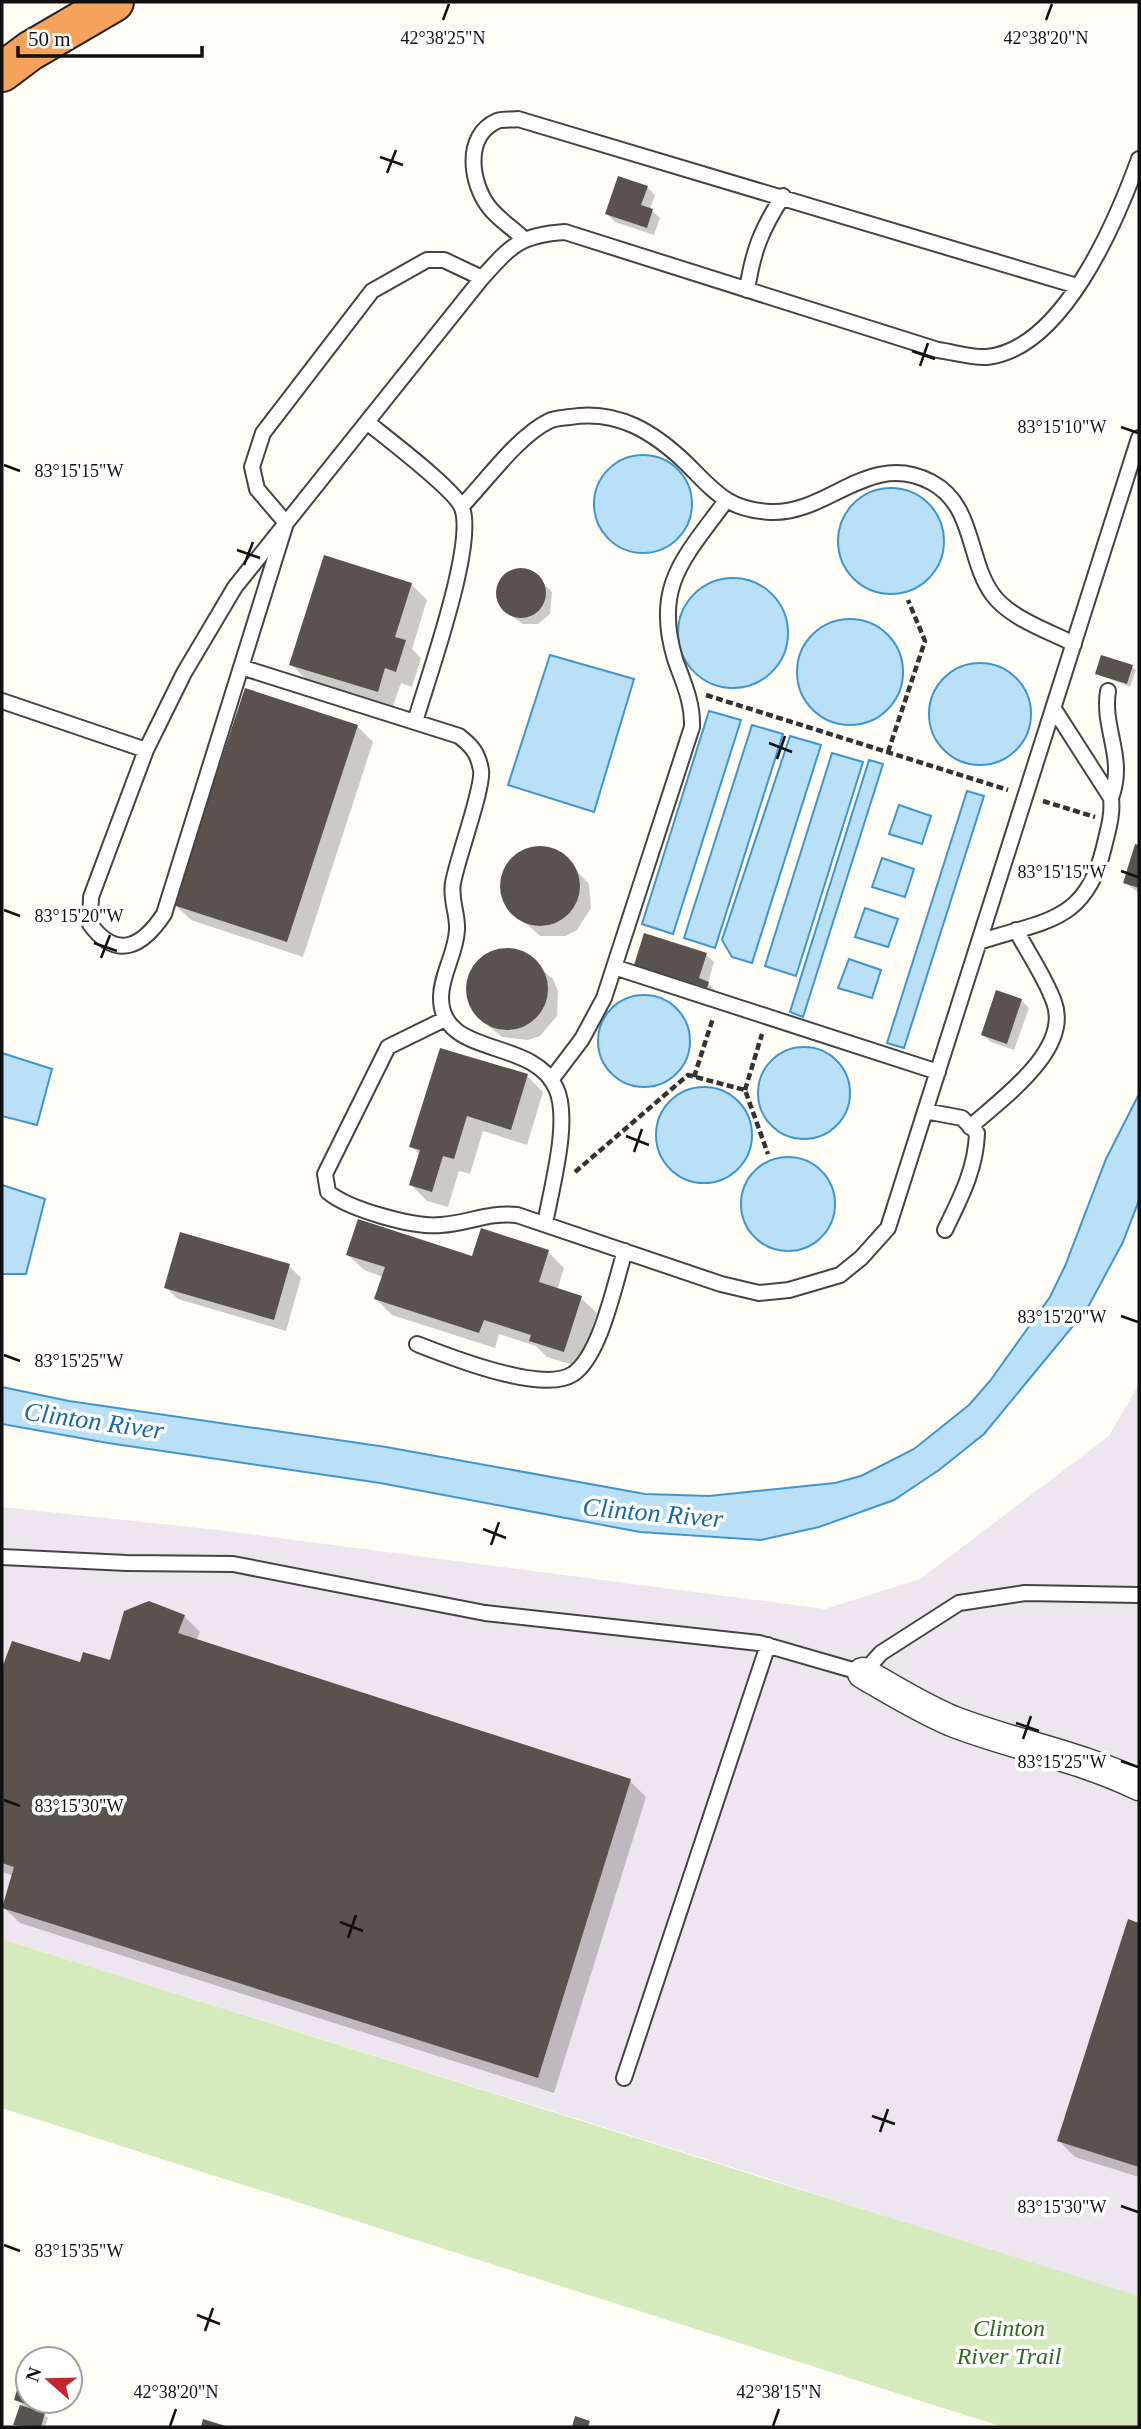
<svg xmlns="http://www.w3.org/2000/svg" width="1141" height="2429" font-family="'Times New Roman',serif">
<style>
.industrial{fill:#eee6ef}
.green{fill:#d5ebbd}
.water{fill:#b9e0f7;stroke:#3f96cf;stroke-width:2}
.shadow{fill:#0003}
.building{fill:#5a524d}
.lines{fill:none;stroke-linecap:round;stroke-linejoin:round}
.service-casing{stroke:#444;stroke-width:18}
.minor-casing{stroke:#444;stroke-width:33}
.motorway-casing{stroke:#222;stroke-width:42}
.path{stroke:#333;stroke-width:4.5;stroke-dasharray:7 3.5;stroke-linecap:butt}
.service{stroke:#fff;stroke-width:14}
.minor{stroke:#fff;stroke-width:30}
.motorway{stroke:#f5a25d;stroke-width:38}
.ticks{fill:none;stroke:#111;stroke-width:2.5}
.labels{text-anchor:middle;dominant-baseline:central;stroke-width:7;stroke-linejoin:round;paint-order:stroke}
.park-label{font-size:24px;font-style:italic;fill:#2f6b1f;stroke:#fff}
.water-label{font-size:26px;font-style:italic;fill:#1768a6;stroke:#fff}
.ticks-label{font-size:18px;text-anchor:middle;fill:#111;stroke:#fff;stroke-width:7;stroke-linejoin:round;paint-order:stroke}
</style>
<rect width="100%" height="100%" fill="#fffdf5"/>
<path class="industrial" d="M1139,1384V2302L782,2183L2,1939V1507L218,1530L825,1609L920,1579L1109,1436Z"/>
<path class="green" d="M2,1939L1139,2296V2427H1003L2,2108Z"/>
<path class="water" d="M594 504a49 49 0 1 1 98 0a49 49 0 1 1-98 0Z
M838 541a53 53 0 1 1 106 0a53 53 0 1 1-106 0Z
M678 633a55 55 0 1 1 110 0a55 55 0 1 1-110 0Z
M797 672a53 53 0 1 1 106 0a53 53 0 1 1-106 0Z
M550,655L634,679L594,812L508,785Z
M929 714a51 51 0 1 1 102 0a51 51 0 1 1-102 0Z
M709,711L741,720L673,934L642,924Z
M752,725L783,734L715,948L684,938Z
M790,736L821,745L752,963L732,957L722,940Z
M832,753L863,762L796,976L765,966Z
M869,760L883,764L803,1017L790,1012Z
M967,791L984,796L904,1048L887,1043Z
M899,805L931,816L922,844L889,834Z
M882,858L914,869L905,897L872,887Z
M865,908L898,919L888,947L855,937Z
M849,959L881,970L872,998L838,988Z
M598 1041a46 46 0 1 1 92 0a46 46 0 1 1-92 0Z
M758 1093a46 46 0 1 1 92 0a46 46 0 1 1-92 0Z
M2,1053L52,1069L37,1125L2,1116Z
M656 1135a48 48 0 1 1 96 0a48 48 0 1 1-96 0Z
M1139,1094V1200L1123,1242L1087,1309L984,1434L939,1470L894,1500L819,1527L761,1540L640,1532L380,1483L108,1443L2,1424V1387L69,1401L386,1447L645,1494L709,1496L835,1483L861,1476L914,1449L969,1405L990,1381L1050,1297L1065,1266L1106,1159Z
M741 1204a47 47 0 1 1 94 0a47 47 0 1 1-94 0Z
M2,1185L45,1199L26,1274H2Z"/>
<path class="shadow" d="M647,187L655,195L650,209L660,218L654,235L615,222L607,214Z
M525,570L532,572L552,592L550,614L538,624H523L510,615L502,606L498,591L510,573Z
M411,584L427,600L412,649L421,658L412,687L401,683L393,706L307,680L291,664Z
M1132,667L1136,670L1130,687L1097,674Z
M357,726L373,742L303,957L191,920L175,905Z
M1136,846L1139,847V893L1125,883Z
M534,848L559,852L589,884L591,908L577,930L566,936H540L508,907L502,883L512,860Z
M519,951L553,979L558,991L557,1016L540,1036L528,1040L502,1037L492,1029L479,1016L468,992L474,968L494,952Z
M706,955L714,962L708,983L716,991L715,995L644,972L636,965Z
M1021,1000L1029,1008L1014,1050L991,1042L983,1035Z
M527,1076L543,1092L527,1145L483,1131L470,1174L459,1171L448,1207L427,1201L411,1185L420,1155L411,1146Z
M548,1252L564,1268L557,1290L581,1298L597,1313L580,1367L547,1357L536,1346L499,1334L495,1348L392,1315L376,1299L383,1277L364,1270L348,1255L473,1258Z
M289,1266L301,1278L286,1331L178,1299L166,1288Z
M184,1616L200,1632L196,1641L630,1781L646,1797L554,2093L20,1923L4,1908L14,1876L2,1872V1673L13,1643L81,1665L111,1662Z
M1129,1921L1139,1924V2177L1075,2157L1059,2141Z
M28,2376V2401H47L43,2414L48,2418L45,2427H18L15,2424L22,2404L16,2400Z"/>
<path class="building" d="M618,176L648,186L641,205L653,209L647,228L605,214Z
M324,555L412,583L395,637L406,640L396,672L385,668L378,692L289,665Z
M496 593a25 25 0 1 1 50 0a25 25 0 1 1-50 0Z
M1101,655L1133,665L1127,684L1095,674Z
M245,688L358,725L287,942L173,905Z
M1135,844L1139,845V888L1123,883Z
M500 886a40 40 0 1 1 80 0a40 40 0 1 1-80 0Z
M644,933L707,953L699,978L709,982L707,988L634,965Z
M466 989a41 41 0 1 1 82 0a41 41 0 1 1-82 0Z
M996,990L1022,999L1007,1044L981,1035Z
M440,1048L528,1074L511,1130L467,1116L454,1159L443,1156L432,1192L409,1185L420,1150L409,1147Z
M358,1219L472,1256L481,1228L549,1250L539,1282L582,1296L564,1352L529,1341L531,1335L484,1320L479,1333L374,1299L385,1267L346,1255Z
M180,1232L290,1264L274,1320L164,1288Z
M149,1601L185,1615L178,1633L631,1779L538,2078L2,1908L14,1867L2,1863V1668L12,1641L80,1662L83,1652L110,1660L124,1611Z
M1128,1919L1139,1923V2167L1057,2141Z
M22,2373L28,2375V2401H43L41,2409L14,2400Z
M20,2405L45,2413L41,2427L13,2425Z
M575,2416L590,2421L588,2427H572Z
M203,2419L229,2427H201Z"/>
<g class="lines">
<defs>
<path id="service" d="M525,240C514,229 498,219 489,207C471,184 463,136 497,121C502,119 512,120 518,119L1077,286
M747,290C753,251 761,230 783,196
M367,422C385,437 456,490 462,508C476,545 427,680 415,722
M462,506C486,481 518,436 549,421C555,418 563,418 570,417C617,409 654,432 687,464C715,492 728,510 771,512C829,514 869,450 931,482C975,505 967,560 993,595C1011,619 1049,631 1074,644
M286,523L164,914C143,946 117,961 90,924L91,897L146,750L184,673L235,587L482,278C511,246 519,235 565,232L938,350C953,352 972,358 987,357C1063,349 1116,222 1139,159
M286,523L257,489L252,467L263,433L372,291L427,260H444L482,278
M241,667L459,736C472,746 478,753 481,770C484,787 457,859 453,883C450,899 458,914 457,930C456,953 441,975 441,997C440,1058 533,1037 556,1088C571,1120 551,1189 545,1224
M1108,691C1102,730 1126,757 1111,798
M2,701L146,750
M979,942C1045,920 1086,923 1104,847C1108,830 1113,815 1111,798L1054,709
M614,967L938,1072
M443,1020L388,1047L325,1174L328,1192C348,1209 414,1228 441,1225C469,1223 489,1212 517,1215L721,1284L759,1293L789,1290L840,1275L861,1258L888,1228L1139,438
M551,1080L582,1039L604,998L692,727C693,702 683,682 675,659C653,586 684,558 725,502
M925,1111L962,1118L977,1133C976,1169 960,1199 945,1230
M970,1127C1000,1100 1072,1050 1054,1002C1045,977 1028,953 1016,930
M417,1344C450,1357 542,1394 573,1374C601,1355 615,1282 625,1251
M2,1557L127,1563L233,1564L485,1613L759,1643L863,1673L881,1653L959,1603L1025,1593L1139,1595
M624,2078L768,1645"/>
<path id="minor" d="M863,1673C892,1690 921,1708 952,1721C1013,1745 1080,1756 1139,1785"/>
<path id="motorway" d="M2,72L30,51L114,2"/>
</defs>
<use href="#service" class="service-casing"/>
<use href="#minor" class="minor-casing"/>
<use href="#motorway" class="motorway-casing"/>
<path class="path" d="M706,695L1008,790
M888,752L925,641L908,600
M1043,801L1095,817
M694,1077L713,1018
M745,1090L762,1034
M575,1172L688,1075L745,1090L768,1154"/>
<use href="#service" class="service"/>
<use href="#minor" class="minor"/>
<use href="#motorway" class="motorway"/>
</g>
<path class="ticks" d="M443,20L449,4M1046,20L1052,4M380,157L403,165M387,173L396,150M912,351L935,359M920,366L928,343M1121,427L1138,433M4,465L20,471M237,550L260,558M244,565L253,542M769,743L792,752M777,759L785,736M1121,871L1138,877M4,910L20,916M94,943L117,951M101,958L110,935M626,1136L649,1145M634,1152L642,1129M1121,1316L1138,1322M4,1355L20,1361M483,1529L506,1538M491,1545L499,1522M1016,1723L1039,1731M1023,1739L1031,1716M1121,1761L1138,1767M4,1800L20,1806M340,1922L363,1931M348,1938L356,1915M872,2116L895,2124M880,2132L888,2109M1121,2206L1138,2212M4,2245L20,2251M197,2315L220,2324M205,2331L213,2308M170,2426L176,2409M773,2426L779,2409"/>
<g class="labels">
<g class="park-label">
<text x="1009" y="2328">Clinton<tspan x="1009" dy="28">River Trail</tspan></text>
</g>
<g class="water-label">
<text transform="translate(94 1421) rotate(8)">Clinton River</text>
<text transform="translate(653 1513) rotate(5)">Clinton River</text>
</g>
</g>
<g class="ticks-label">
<text x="443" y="44">42°38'25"N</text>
<text x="1046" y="44">42°38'20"N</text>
<text x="1062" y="433">83°15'10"W</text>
<text x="79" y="477">83°15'15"W</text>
<text x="1062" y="878">83°15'15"W</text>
<text x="79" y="922">83°15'20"W</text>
<text x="1062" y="1323">83°15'20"W</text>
<text x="79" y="1367">83°15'25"W</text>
<text x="1062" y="1768">83°15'25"W</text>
<text x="79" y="1812">83°15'30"W</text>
<text x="1062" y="2213">83°15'30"W</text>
<text x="79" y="2257">83°15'35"W</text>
<text x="176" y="2398">42°38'20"N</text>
<text x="779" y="2398">42°38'15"N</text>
</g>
<rect width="1141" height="2429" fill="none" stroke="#111111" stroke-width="7"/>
<g transform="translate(49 2380) rotate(290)"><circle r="33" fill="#ffffff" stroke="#a0a0a0" stroke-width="2"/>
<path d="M0-5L12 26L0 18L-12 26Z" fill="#c4262e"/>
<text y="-10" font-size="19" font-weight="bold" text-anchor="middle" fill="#111111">N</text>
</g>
<path d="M18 46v10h184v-10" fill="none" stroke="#111111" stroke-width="3.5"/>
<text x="28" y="46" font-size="21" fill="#111111" stroke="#ffffff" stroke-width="5" paint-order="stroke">50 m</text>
</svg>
